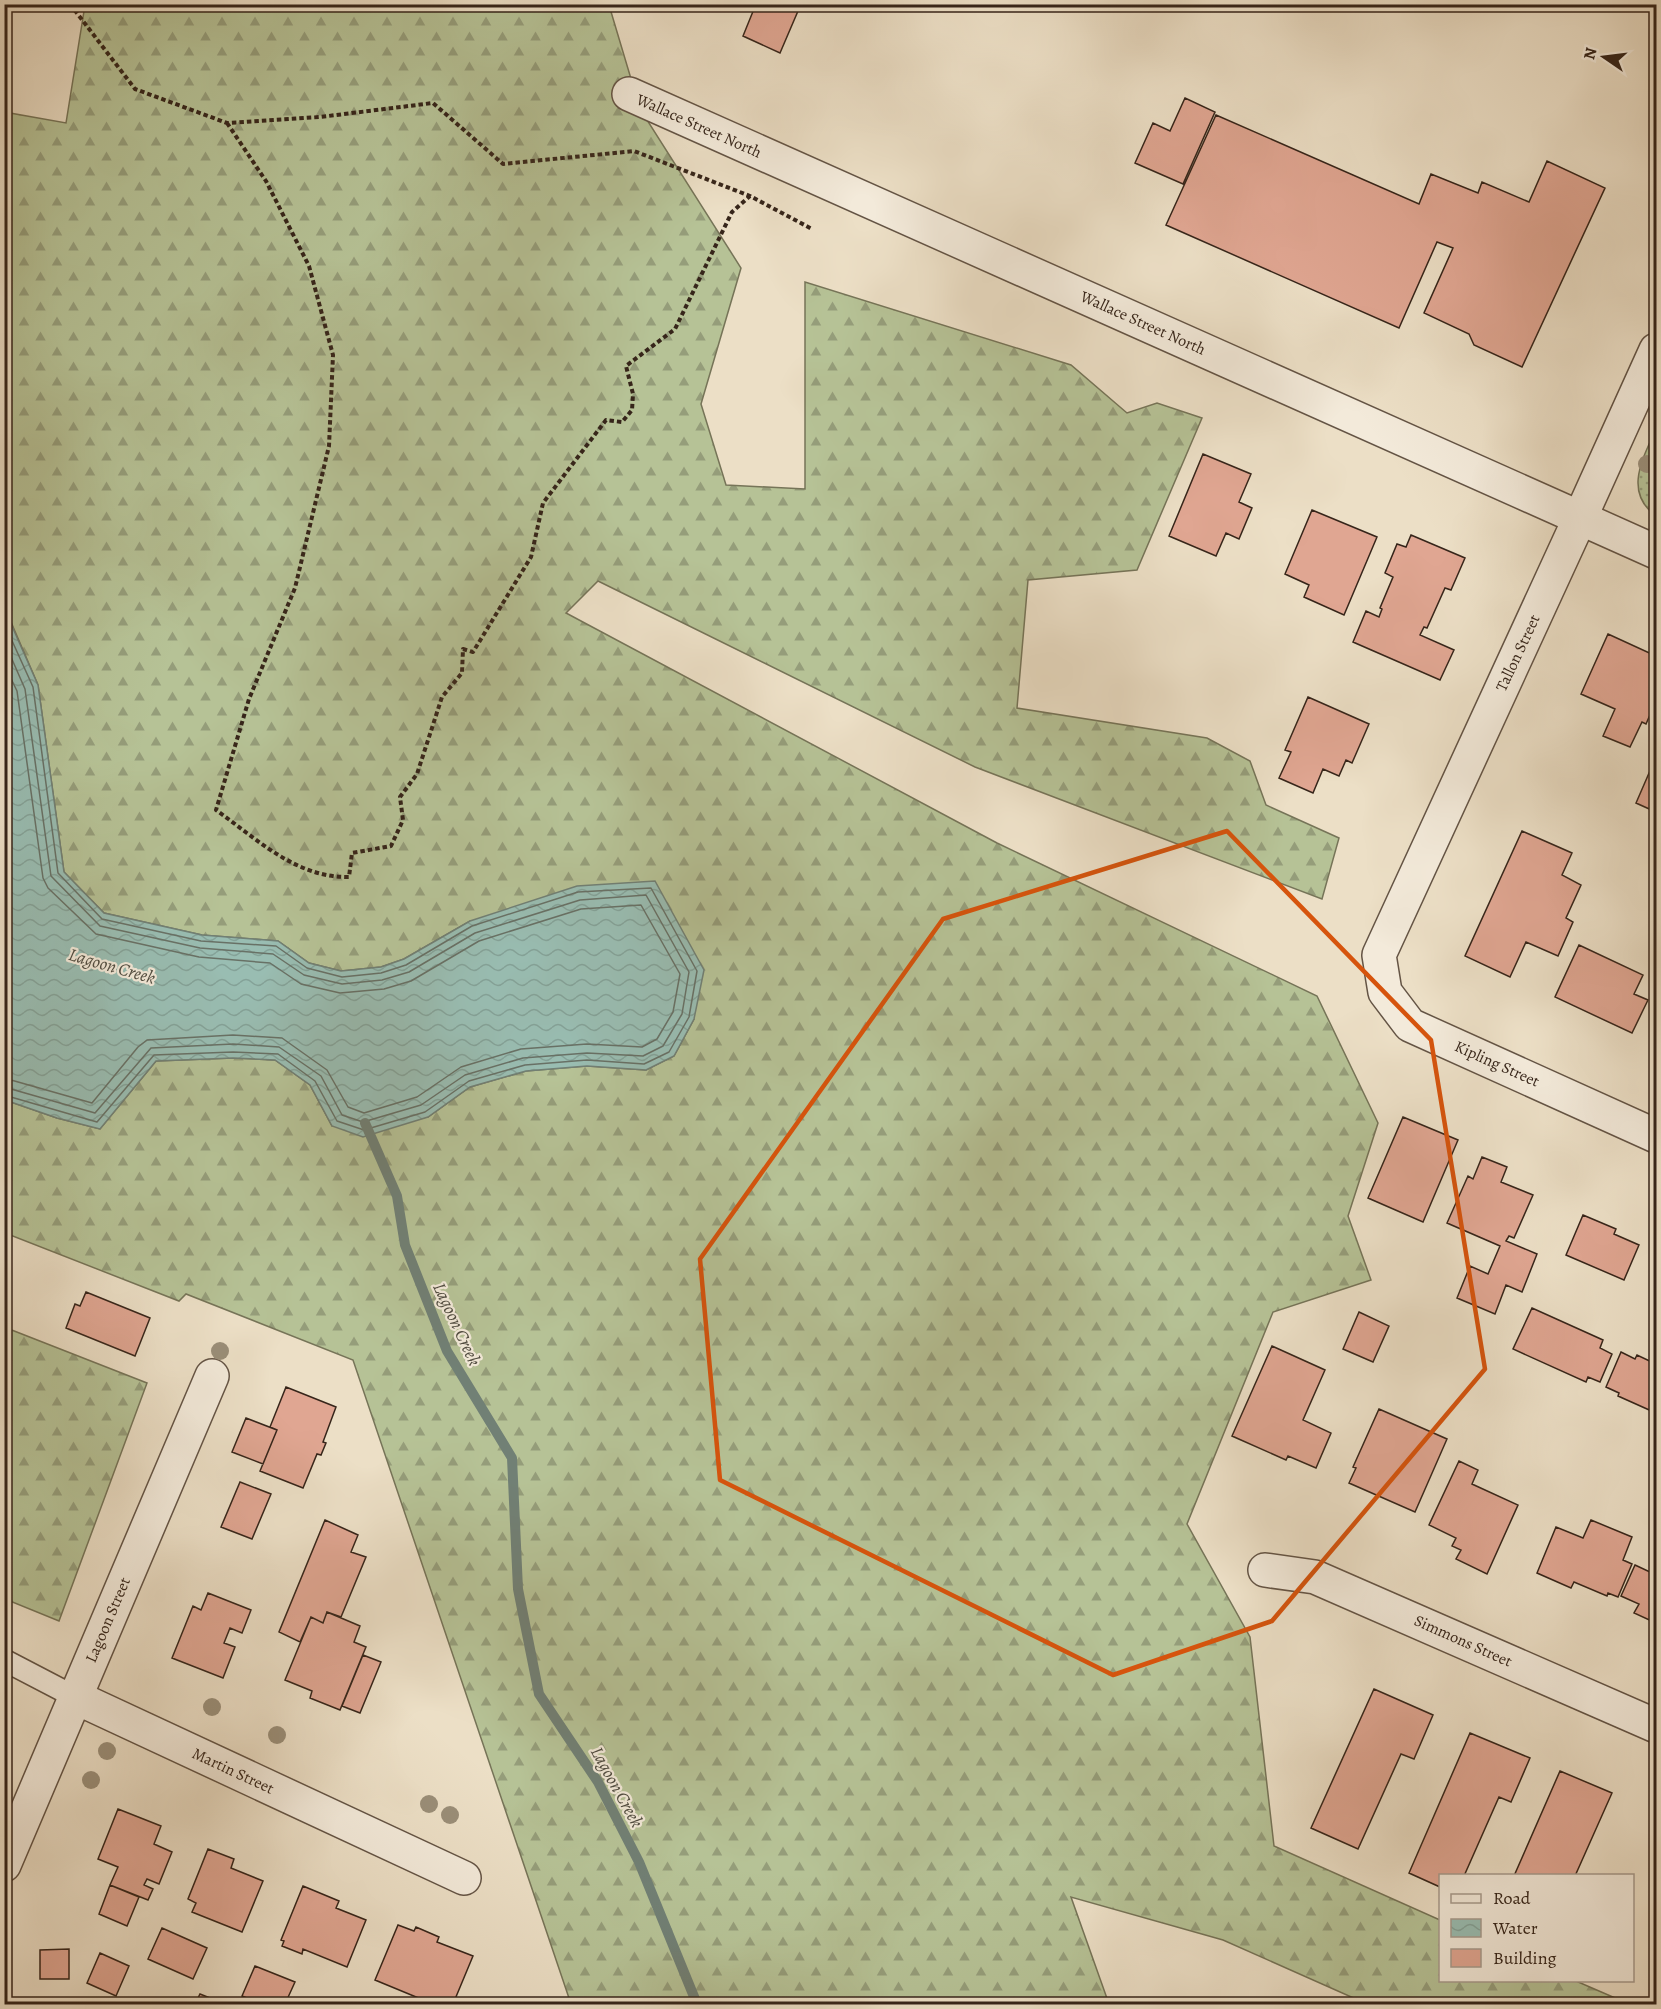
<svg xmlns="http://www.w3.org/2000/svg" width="1661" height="2009" font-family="Alegreya,serif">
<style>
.grass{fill:url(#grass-dots);stroke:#767458;stroke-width:1.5}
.forest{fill:url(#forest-firs);stroke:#767458;stroke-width:1.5}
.water{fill:url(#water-waves);stroke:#718075;stroke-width:1.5}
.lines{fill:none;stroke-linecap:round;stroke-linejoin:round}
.shore{stroke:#687166;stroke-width:1.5}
.stream{stroke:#718075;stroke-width:10}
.building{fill:#e0a692;stroke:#36251a;stroke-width:1.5}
.service-casing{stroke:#645445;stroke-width:24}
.minor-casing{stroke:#645445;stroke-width:36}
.tertiary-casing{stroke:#645445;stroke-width:36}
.path{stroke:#36251a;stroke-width:4;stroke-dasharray:4.5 3;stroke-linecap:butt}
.service{stroke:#f3eada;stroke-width:21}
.minor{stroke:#f3eada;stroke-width:33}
.tertiary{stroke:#f3eada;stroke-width:33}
.tree{fill:#9a8e78}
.marked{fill:none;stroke:#d6540d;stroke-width:4.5;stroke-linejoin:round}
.labels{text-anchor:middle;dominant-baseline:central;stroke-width:4.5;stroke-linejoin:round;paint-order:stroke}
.street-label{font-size:16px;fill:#36251a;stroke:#f3eada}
.water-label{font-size:18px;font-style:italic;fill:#4f4b40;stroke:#f3eada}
</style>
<defs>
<pattern id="grass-dots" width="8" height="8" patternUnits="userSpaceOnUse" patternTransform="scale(1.5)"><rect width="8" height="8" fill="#b6c296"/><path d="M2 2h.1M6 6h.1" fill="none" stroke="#959d7a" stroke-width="1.8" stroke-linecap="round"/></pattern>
<pattern id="forest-firs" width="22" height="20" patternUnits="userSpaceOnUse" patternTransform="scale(1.5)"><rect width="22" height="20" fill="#b6c296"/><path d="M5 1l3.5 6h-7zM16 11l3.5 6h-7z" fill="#959d7a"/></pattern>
<pattern id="water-waves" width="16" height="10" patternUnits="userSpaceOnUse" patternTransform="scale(1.5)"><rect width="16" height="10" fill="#99bdb2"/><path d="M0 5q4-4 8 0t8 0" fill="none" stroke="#84a298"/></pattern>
</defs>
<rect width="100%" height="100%" fill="#ecdfc6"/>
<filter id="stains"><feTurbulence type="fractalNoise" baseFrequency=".00333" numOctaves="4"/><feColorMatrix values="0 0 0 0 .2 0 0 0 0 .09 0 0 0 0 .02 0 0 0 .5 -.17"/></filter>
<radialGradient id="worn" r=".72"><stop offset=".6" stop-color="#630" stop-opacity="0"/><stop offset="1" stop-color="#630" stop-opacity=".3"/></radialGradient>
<path class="grass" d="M1656,429V516C1623,492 1643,458 1656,429Z"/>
<path class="forest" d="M85,5H609L640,109L741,268L701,404L726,485L805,489V282L1071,365L1127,413L1157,403L1202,418L1137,570L1028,580L1017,708L1207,738L1250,761L1266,805L1339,838L1322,899L975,767L598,581L566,613L997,843L1317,996L1378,1123L1348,1216L1371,1280L1273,1312L1187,1524L1250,1637L1274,1846L1440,1920V1980L1576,1981L1629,2004H1367L1223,1940L1071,1897L1109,2004H571L353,1360L186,1294L179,1301L5,1233V1100L57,1118L100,1129L156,1061L233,1058L275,1060L310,1085L332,1126L428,1117L470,1087L526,1071L587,1066L646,1070L674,1056L694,1019L470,921L404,959L381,967L341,971L309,963L278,941L202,935L104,913L64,872L38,685L5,608L4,112L66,123Z
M4,1327L147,1383L59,1621L5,1599Z"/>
<path class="water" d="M4,608L38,685L64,872L104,913L202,935L278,941L309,963L341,971L381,967L404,959L470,921L577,886L655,881L704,970L694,1019L674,1056L646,1070L587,1066L526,1071L470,1087L428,1117L363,1137L332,1126L310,1085L275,1060L233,1058L156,1061L100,1129L57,1118L5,1100Z"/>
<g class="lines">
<path class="shore" d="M4,623L33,687L58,873L102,919L201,941L276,946L307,968L342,977L381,973L406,965L472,926L578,892L651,888L697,971L689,1017L669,1052L644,1064L587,1060L525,1065L469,1081L425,1112L364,1130L337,1121L315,1081L278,1054L233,1052L154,1055L97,1122L4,1095
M4,641L25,689L51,876L100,926L200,948L273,954L304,975L342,984L382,980L409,972L475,933L580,900L646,895L689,972L682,1014L663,1046L643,1056L587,1053L523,1058L465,1075L421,1105L363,1122L342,1115L321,1076L279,1047L233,1044L151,1048L95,1113L4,1087
M4,664L17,691L43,878L48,888L96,934L199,957L270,963L301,984L340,993L384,989L411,981L479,941L581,909L641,905L680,974L673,1012L657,1039L642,1047L587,1044L521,1049L461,1067L417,1097L364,1113L348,1107L327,1070L282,1038L233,1035L147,1040L138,1047L92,1103L4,1078"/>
<path class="stream" d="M365,1123L397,1196L405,1245L447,1351L512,1458L518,1589L539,1694L598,1782L639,1862L697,2004"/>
</g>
<path class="building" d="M756,4H801L780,53L743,36Z
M1185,98L1215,112L1183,184L1135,163L1153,123L1170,131Z
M1216,115L1419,204L1431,174L1478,193L1482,182L1529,202L1547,161L1605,188L1522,367L1474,345L1469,334L1424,313L1453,248L1437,242L1399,328L1166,225Z
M1203,454L1251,474L1239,502L1252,508L1239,539L1226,533L1216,556L1169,536Z
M1312,510L1377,537L1344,615L1304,597L1309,585L1285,574Z
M1411,535L1465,558L1451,590L1445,588L1427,628L1424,627L1420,635L1454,650L1440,680L1353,642L1366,611L1379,617L1382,609L1380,608L1393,577L1385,573L1397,544L1406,547Z
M1608,634L1656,656V701L1646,724L1642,722L1630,747L1603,736L1615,709L1581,694Z
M1308,697L1369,724L1352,763L1346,760L1339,776L1323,769L1313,793L1279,778L1291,752L1285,750Z
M1656,757V812L1636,803Z
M1522,831L1572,853L1562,875L1581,885L1566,918L1573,922L1558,956L1526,942L1510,977L1465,956Z
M1579,945L1643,975L1634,994L1648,1000L1632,1033L1555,997Z
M1403,1117L1458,1140L1423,1222L1368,1198Z
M1482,1157L1507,1167L1501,1182L1533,1195L1514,1238L1509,1236L1506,1241L1537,1254L1522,1292L1506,1285L1495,1314L1457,1298L1470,1266L1488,1274L1500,1246L1447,1223L1468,1176L1473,1179Z
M1583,1215L1616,1229L1614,1234L1639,1245L1624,1280L1566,1255Z
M86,1292L150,1318L135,1356L66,1328L75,1304L80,1306Z
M1532,1308L1603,1340L1600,1348L1612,1354L1600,1382L1588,1377L1586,1382L1513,1349Z
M1359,1312L1389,1326L1373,1362L1343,1349Z
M1272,1346L1325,1370L1303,1420L1331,1433L1316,1468L1288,1456L1286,1460L1232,1436Z
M1621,1352L1635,1359L1637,1355L1656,1364V1413L1618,1396L1619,1393L1606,1387Z
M286,1387L336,1407L323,1442L326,1443L321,1455L317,1454L303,1488L260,1471L277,1430L270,1427Z
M1379,1409L1447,1439L1415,1512L1349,1483L1356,1468L1353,1467Z
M246,1418L277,1430L263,1464L232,1452Z
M1459,1461L1478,1470L1472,1484L1518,1505L1487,1574L1456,1559L1461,1550L1452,1546L1456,1538L1429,1525Z
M240,1482L271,1494L252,1539L221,1527Z
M325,1520L358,1535L351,1552L366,1557L341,1617L327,1612L323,1623L311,1617L300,1642L279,1632Z
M1591,1520L1632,1537L1623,1560L1632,1564L1618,1597L1608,1593L1607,1596L1574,1582L1571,1588L1537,1573L1556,1527L1583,1538Z
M1635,1565L1652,1573L1654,1568L1656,1570V1623L1634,1613L1639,1604L1621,1596Z
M208,1593L251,1610L242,1633L230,1628L224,1643L235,1647L223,1678L172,1658L193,1606L201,1610Z
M327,1612L360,1626L354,1642L366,1647L340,1710L310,1698L312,1691L285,1680L311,1617L323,1623Z
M363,1655L381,1662L360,1713L342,1706Z
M1374,1689L1433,1715L1414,1759L1401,1754L1358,1849L1311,1828Z
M1470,1733L1530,1758L1511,1802L1499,1797L1464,1876H1440V1887L1409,1873Z
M1560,1771L1612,1793L1575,1876H1514Z
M118,1809L161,1826L154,1844L172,1852L159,1884L147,1879L144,1885L153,1889L148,1900L110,1885L118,1867L98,1859Z
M208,1849L234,1859L231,1868L263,1881L242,1932L192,1912L196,1903L188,1899Z
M110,1885L139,1897L127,1926L99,1914Z
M303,1886L339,1901L336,1908L366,1920L347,1967L303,1949L302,1954L282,1946L284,1941L281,1940Z
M398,1925L414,1931L416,1927L439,1937L437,1942L473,1956L453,2004H433L375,1980Z
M162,1928L207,1948L193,1979L148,1959Z
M69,1949V1979H40V1950Z
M100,1953L129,1966L116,1996L87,1983Z
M255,1966L295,1982L285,2004H262L242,1996Z
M200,1994L225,2004H195Z"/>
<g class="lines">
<defs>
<path id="service" d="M4,1660L75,1697"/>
<path id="minor" d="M629,94L1580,518L1379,955L1385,992L1410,1025L1656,1136
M1265,1570L1315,1577L1656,1726
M75,1697L464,1878
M4,1865L212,1376"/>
<path id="tertiary" d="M1656,350L1580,518L1656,552"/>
</defs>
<use href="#service" class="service-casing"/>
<use href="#minor" class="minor-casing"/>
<use href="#tertiary" class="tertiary-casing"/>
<path class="path" d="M70,4L135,89L227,123L320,117L433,103L503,164L634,151L750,196L812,229
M227,123L266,181L309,266L333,355L329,446L295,588L249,699L216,810C257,839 296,878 349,877L352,853L391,846L403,820L400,797L417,774L442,697L462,673L463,649L473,652L531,557L543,503L606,420L622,422L632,410L633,394L626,366L675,329L732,212L750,196"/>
<use href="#service" class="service"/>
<use href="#minor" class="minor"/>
<use href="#tertiary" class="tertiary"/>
</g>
<g class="tree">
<circle cx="1647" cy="464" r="9"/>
<circle cx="220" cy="1351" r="9"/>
<circle cx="212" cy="1707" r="9"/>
<circle cx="277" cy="1735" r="9"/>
<circle cx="107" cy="1751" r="9"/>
<circle cx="91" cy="1780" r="9"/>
<circle cx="429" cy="1804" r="9"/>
<circle cx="450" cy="1815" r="9"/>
</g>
<path class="marked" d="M1227,831L1431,1040L1485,1369L1272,1621L1113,1675L720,1480L700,1259L943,919Z"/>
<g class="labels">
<g class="street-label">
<text transform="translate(699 126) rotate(24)">Wallace Street North</text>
<text transform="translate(1143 323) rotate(24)">Wallace Street North</text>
<text transform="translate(1518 653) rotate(-65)">Tallon Street</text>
<text transform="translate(1497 1064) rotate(24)">Kipling Street</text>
<text transform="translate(108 1620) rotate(-67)">Lagoon Street</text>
<text transform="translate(1463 1641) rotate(24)">Simmons Street</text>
<text transform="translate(233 1771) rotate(25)">Martin Street</text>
</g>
<g class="water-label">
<text transform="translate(112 966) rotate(16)">Lagoon Creek</text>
<text transform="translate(457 1324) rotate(65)">Lagoon Creek</text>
<text transform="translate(617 1787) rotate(61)">Lagoon Creek</text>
</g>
</g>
<rect width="1661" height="2009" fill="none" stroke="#ecdfc6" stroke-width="24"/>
<rect x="6" y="6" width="1649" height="1997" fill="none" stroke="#36251a" stroke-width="3"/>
<rect x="12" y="12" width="1637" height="1985" fill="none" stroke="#36251a" stroke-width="1.5"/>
<rect x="1439" y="1874" width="195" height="108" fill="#f3eada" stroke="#a79b8d" stroke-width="1.5"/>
<rect x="1451" y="1894" width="30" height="9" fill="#f3eada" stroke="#a79b8d" stroke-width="1.5"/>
<text x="1493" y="1904" font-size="18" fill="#36251a">Road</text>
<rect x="1451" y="1919" width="30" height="18" fill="url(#water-waves)" stroke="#a79b8d" stroke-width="1.5"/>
<text x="1493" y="1934" font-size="18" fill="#36251a">Water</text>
<rect x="1451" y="1949" width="30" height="18" fill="#e0a692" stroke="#a79b8d" stroke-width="1.5"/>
<text x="1493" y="1964" font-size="18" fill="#36251a">Building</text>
<g transform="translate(1604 57) rotate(284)" stroke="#f3eada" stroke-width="4.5" paint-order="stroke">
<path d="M0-4.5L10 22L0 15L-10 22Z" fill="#36251a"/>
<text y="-9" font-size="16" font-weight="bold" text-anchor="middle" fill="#36251a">N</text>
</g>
<rect width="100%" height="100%" filter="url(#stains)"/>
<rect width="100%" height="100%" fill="url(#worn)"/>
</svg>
